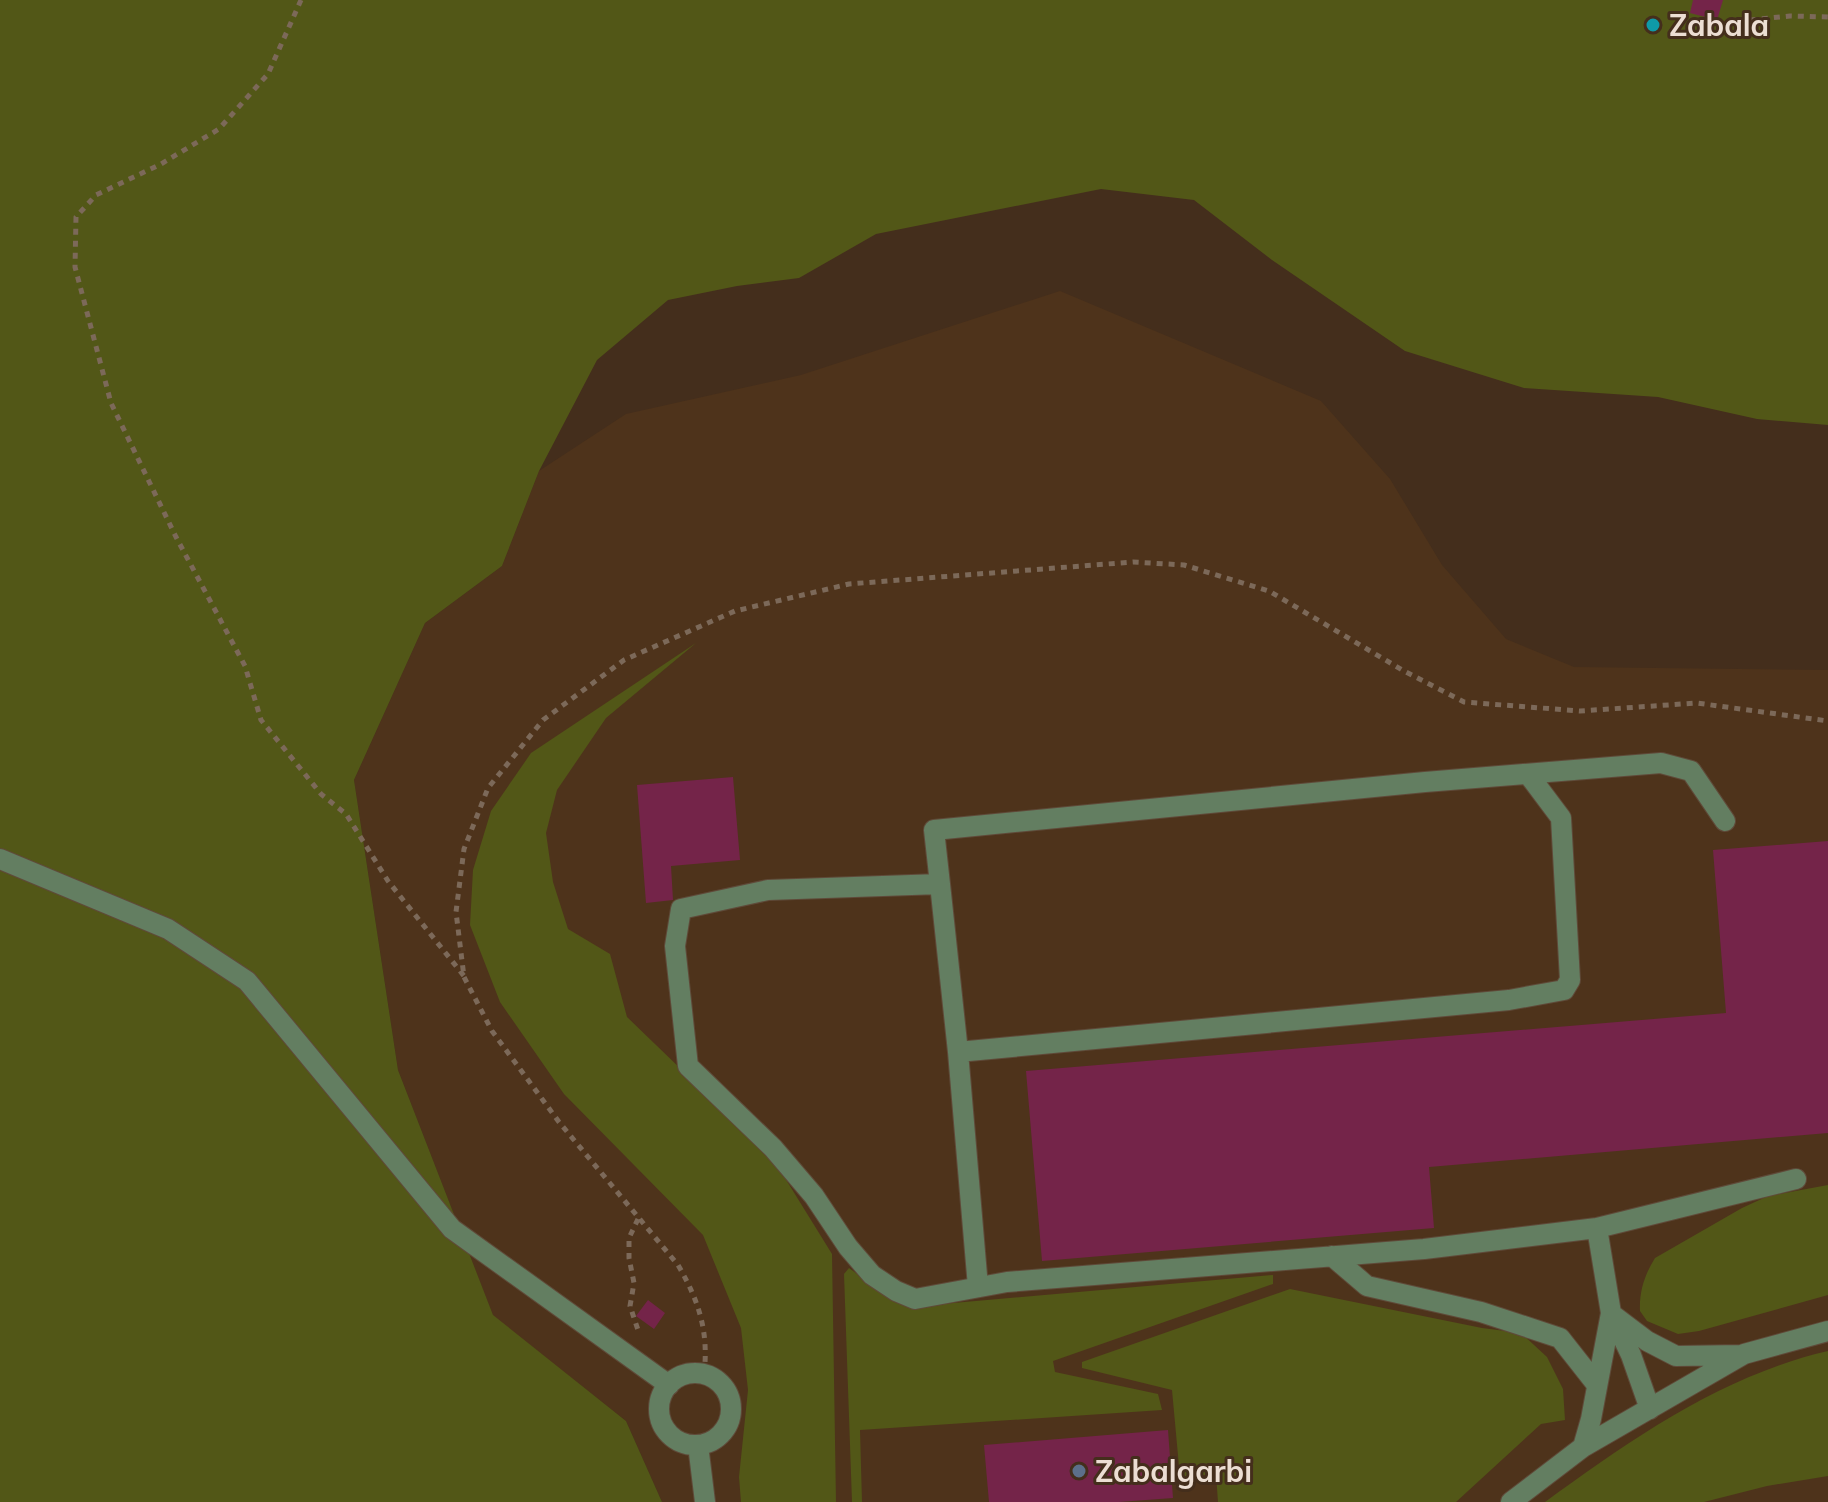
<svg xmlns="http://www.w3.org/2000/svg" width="1828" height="1502" font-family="Mulish,sans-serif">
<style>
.built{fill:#4e331b}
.green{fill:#525717}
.building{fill:#742449}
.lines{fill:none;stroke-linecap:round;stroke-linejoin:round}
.minor-casing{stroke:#5f4a39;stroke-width:22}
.path{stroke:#7c6959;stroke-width:5;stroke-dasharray:6 6;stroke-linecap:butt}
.minor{stroke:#637e61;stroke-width:20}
.culture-dot{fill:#0f9aa8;stroke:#442e1c;stroke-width:3}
.service-dot{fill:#5c6f8a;stroke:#442e1c;stroke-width:3}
.labels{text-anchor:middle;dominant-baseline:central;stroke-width:6;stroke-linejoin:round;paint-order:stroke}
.poi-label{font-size:30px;font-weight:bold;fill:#ecded3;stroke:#442e1c;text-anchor:start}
</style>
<rect width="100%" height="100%" fill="#442e1c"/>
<path class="built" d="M1060,291L1321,401L1390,479L1442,565L1506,639L1574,667L1828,670V1502H662L626,1421L493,1316L398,1070L354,780L425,623L502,566L539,471L626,414L801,375Z"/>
<path class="green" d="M0,0H1828V425L1757,419L1658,397L1524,388L1405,351L1272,260L1194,200L1101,189L876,234L799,278L737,286L668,300L597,360L539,471L502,566L425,623L354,780L398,1070L493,1315L626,1421L662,1502H0Z
M696,643L606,718L557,790L546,833L553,882L568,929L610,954L627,1017L772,1157L832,1254L836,1502H741L739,1477L748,1390L741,1328L703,1235L564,1094L500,1002L470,925L473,870L491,811L531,753Z
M1828,1185V1295L1699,1331L1678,1334L1647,1321L1640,1311C1639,1291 1645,1274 1655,1258L1742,1208L1768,1196Z
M849,1268L895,1302L908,1307L1273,1275V1284L1053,1361L1055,1372L1158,1394L1162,1410L860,1430L862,1502H852L844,1274Z
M1290,1289L1482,1328L1521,1333L1547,1357L1563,1389L1565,1420L1541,1424L1456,1502H1218L1216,1474L1180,1477L1172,1390L1082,1368V1362Z
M1828,1351V1476L1767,1486L1704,1502H1545C1631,1439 1723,1375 1828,1351Z"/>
<path class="building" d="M1693,0H1723L1717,20L1690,13Z
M733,777L740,860L671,866L673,900L646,903L637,785Z
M1828,841V1133L1429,1167L1434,1228L1042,1261L1026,1071L1726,1013L1713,850Z
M648,1300L665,1313L654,1329L636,1316Z
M1168,1430L1173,1498L1119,1502H989L984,1445Z"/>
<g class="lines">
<defs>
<path id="minor" d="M1725,821L1691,771L1661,763L1425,782L934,830L940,884L768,890L681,909L675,946L688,1066L773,1148L814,1196L848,1247L872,1275L896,1291L915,1299L1007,1282L1424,1249L1597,1228L1796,1179
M0,859L168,929L247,981L452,1229L669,1385
M940,884L958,1052L1509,1000L1564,990L1570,980L1561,818L1528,774
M958,1052L978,1287
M1597,1228L1611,1313L1631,1355L1650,1409
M1332,1256L1367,1286L1481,1312L1560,1338L1597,1385
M1614,1316L1647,1341L1676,1356L1742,1355
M659 1409a36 36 0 1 1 72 0a36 36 0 1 1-72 0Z
M698,1445L705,1502
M1583,1447L1591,1419L1611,1313
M1511,1502L1583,1447L1744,1354L1828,1331"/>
</defs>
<use href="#minor" class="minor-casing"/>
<path class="path" d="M301,0L268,74L219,129L161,164L96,195L76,217L75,267L111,403L176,537L245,666L261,720L321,794L346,814L388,881L464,976
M1750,20L1790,16L1828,17
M638,1219L629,1238V1258L634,1283L630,1306L638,1330
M704,1374C709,1332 699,1301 678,1265L559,1122L492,1031L464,977L456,912L464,849L488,788L543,720L624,660L735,611L849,584L1133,562L1184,565L1269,591L1404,671L1464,702L1580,711L1697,703L1828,721"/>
<use href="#minor" class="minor"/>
</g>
<circle class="culture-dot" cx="1653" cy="25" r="8"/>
<circle class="service-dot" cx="1079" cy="1471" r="8"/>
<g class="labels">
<g class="poi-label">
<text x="1669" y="25">Zabala</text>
<text x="1095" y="1471">Zabalgarbi</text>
</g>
</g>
</svg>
